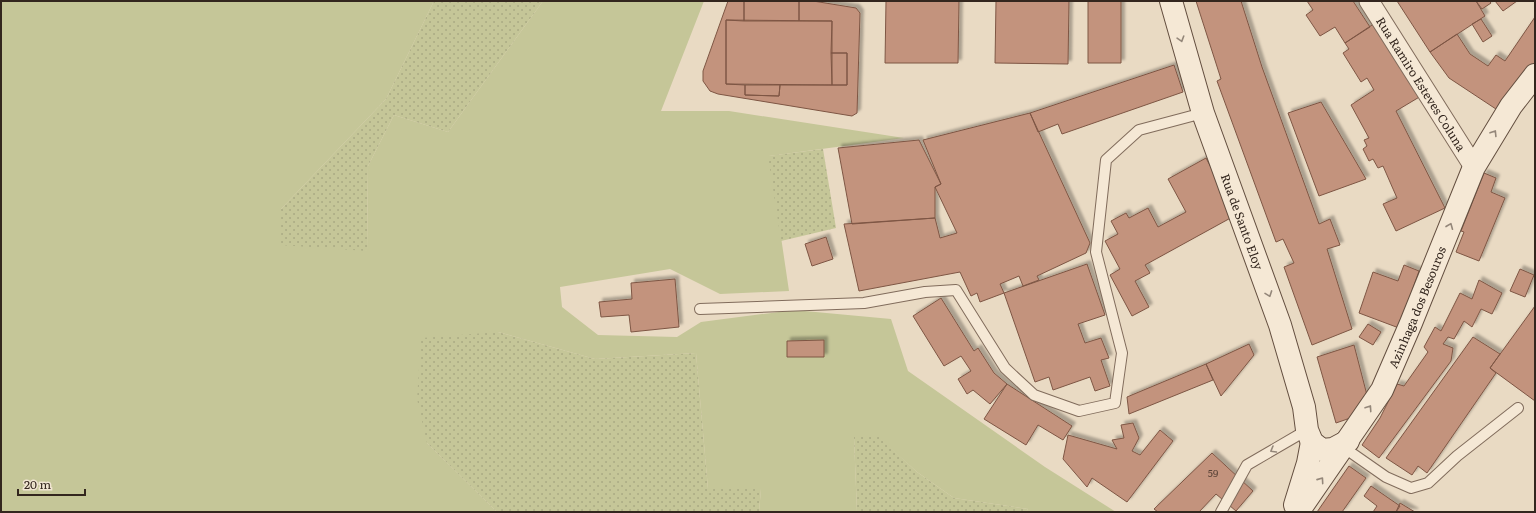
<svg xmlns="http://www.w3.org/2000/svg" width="1536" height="513" font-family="Literata,serif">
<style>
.green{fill:#c5c698}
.garden{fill:url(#garden-dots)}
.building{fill:#c3937d;stroke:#7e5644;filter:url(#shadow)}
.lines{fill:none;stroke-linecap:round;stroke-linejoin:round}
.lane-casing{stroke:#816c5c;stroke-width:12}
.street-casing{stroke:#816c5c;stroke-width:21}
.secondary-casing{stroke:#634e3f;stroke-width:24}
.lane{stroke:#f5e8d5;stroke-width:10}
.street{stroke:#f5e8d5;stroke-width:19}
.secondary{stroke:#f5e8d5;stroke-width:22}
.oneway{stroke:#94877a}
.labels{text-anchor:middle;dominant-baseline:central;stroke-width:4;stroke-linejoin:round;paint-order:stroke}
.number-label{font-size:10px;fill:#574136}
.street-label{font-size:12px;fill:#33261e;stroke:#f1e5d2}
</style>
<defs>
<pattern id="garden-dots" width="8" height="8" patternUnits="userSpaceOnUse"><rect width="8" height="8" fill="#c5c698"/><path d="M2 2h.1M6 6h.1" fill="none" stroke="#aaaa83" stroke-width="1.8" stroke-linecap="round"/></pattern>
<filter id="shadow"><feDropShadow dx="3.5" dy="-3.5" stdDeviation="1" flood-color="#0004"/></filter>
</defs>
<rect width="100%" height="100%" fill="#e9dac3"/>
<path class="green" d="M1,1H434L386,99L281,209L367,251L368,166L394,115L448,132L543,1H704L661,111H729L904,138L769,156L789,291L720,294L670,269L560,287L562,307L598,335L677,337L701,322L794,310L891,319L908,371L1045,467L1116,512H1026L1028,509L954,498L917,472L878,437H854L857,512H759L761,489H708L696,353L595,359L498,332L427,443L497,512H1Z"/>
<path class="garden" d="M434,1H543L448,132L394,115L368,166L367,251L279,245L281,209L386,99Z
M823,149L836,228L781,241L768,156Z
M498,332L595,359L696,353L708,489H761L759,512H497L427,443L417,399L421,338Z
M854,437H879L917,472L954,498L1028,509L1026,512H857Z"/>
<path class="building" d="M728,1H744V21L726,20V84L745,85V95L779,96L780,85H847V53H831L832,21H799V1H813L856,8L860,13L857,113L852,116L718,94L710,91L703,81V71Z
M744,1H799V21H744Z
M886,1H959L958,63H885Z
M996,1H1069L1068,64L995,63Z
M1088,1H1121V63H1088Z
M1196,1H1241L1262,67L1319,224L1330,219L1340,245L1327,249L1352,329L1312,345L1284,267L1294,263L1283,239L1276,242L1217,81L1221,79Z
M1307,1H1353L1370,27L1345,43L1335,27L1320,36L1306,15L1313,10Z
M1397,1H1476L1485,16L1430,52Z
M1476,1H1489L1491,3L1482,9Z
M1495,1H1517L1503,11Z
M1535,17V63L1502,113L1449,78L1430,52L1457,34L1470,54L1488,66L1496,55L1505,61Z
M1481,19L1492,36L1483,42L1472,24Z
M726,20L832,21V85L726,84Z
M1375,23L1421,96L1396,111L1445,208L1396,231L1383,204L1397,198L1383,166L1378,168L1373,159L1369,161L1363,149L1367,146L1364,140L1369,138L1351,105L1374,90L1367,78L1361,82L1343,53L1349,49L1345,43Z
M831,53H847V85H832Z
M1174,65L1183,92L1062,134L1058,124L1038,132L1030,113Z
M745,85H780L779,96L745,95Z
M1321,102L1366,179L1319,196L1288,113Z
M1030,113L1090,243L1086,253L1037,276L1039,280L1023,286L1019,276L1000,284L1004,293L980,302L977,293L971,296L960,272L859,291L844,224L935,218L940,238L957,233L935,187L941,184L923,140Z
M919,140L941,184L935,187V218L852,224L838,148Z
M1206,158L1236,215L1145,265L1150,273L1135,281L1149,307L1132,316L1110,275L1120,269L1105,241L1118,234L1111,221L1126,213L1129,218L1148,208L1158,227L1186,212L1168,179Z
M1484,173L1496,178L1491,192L1505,198L1479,261L1456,252L1464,232L1461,231Z
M826,237L833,259L812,266L805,244Z
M1087,264L1105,315L1078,324L1085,343L1101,338L1109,358L1101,360L1110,386L1095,391L1090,377L1053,390L1049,377L1035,382L1004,293Z
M1404,265L1419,271L1399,328L1359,313L1373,272L1398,281Z
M1520,269L1534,275L1525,297L1510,291Z
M675,279L679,327L631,332L629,315L601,317L599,302L632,299L631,283Z
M1479,280L1502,293L1492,314L1481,309L1472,327L1464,321L1454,339L1448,337L1443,344L1453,348L1451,361L1379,458L1362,445L1380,418L1397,384L1404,386L1428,352L1424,347L1435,327L1441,331L1460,293L1472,299Z
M941,298L974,351L978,348L994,373L1007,384L990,404L973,390L967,394L958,379L971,371L961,356L944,366L913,316Z
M1535,306V401L1490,368Z
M1368,324L1381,332L1373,345L1359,337Z
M1473,337L1500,354L1490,368L1496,373L1427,473L1418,466L1412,475L1386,458Z
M824,340V357H787V341Z
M1249,344L1254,355L1221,396L1206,364Z
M1354,345L1368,399L1356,416L1336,423L1317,357Z
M1206,364L1213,380L1129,414L1127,397Z
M1007,384L1072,426L1063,440L1038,425L1026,445L984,419Z
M1133,423L1139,438L1132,451L1140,455L1160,430L1173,441L1127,502L1092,478L1087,487L1063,459L1068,435L1117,449L1112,440L1124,438L1121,425Z
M1212,453L1253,491L1236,511L1216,494L1199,512H1158L1154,509Z
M1349,466L1366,478L1342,512H1317Z
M1371,486L1400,506L1396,512H1373L1377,506L1364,496Z
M1400,503L1415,512H1396Z"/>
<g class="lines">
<defs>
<path id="lane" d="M700,309L864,303L925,292L956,290L1005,368L1034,395L1079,411L1115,403L1122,353L1096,252L1106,160L1139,130L1203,113
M1343,447L1386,477L1411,488L1428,483L1457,456L1518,408
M1221,512L1247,465L1307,430"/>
<g id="street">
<path id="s1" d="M1369,1L1474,167"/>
</g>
<g id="secondary">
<path id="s2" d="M1171,1L1203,113L1280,325L1304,407L1307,430L1312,442L1322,450L1333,449L1348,441"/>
<path d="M1295,505L1308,463L1312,442"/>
<path id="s3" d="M1298,512L1382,390L1411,323L1474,167L1511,106L1535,75"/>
</g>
</defs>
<use href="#lane" class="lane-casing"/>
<use href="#street" class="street-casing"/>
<use href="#secondary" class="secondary-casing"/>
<use href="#lane" class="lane"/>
<use href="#street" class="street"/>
<use href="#secondary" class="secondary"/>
</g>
<defs><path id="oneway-chevron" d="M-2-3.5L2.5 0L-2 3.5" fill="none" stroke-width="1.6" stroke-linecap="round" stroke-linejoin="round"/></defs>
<g class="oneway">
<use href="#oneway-chevron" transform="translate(1181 39) rotate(73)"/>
<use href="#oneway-chevron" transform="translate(1494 133) rotate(-58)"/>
<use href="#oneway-chevron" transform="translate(1450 226) rotate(-68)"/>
<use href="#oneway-chevron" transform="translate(1269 294) rotate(70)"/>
<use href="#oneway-chevron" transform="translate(1369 408) rotate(-56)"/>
<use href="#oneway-chevron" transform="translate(1273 450) rotate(150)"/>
<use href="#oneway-chevron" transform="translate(1321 480) rotate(-55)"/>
</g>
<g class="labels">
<g class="number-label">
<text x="1213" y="472">59</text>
</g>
<g class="street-label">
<text stroke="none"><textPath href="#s1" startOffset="98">Rua Ramiro Esteves Coluna</textPath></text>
<text stroke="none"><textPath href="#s2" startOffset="232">Rua de Santo Eloy</textPath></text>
<text stroke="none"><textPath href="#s3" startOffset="238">Azinhaga dos Besouros</textPath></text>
</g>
</g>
<rect width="1536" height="513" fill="none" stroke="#33261e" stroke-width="4"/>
<path d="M18 489v6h67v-6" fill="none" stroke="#33261e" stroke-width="2"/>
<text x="24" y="489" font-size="12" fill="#33261e" stroke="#f1e5d2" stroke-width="3" paint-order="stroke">20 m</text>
</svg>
